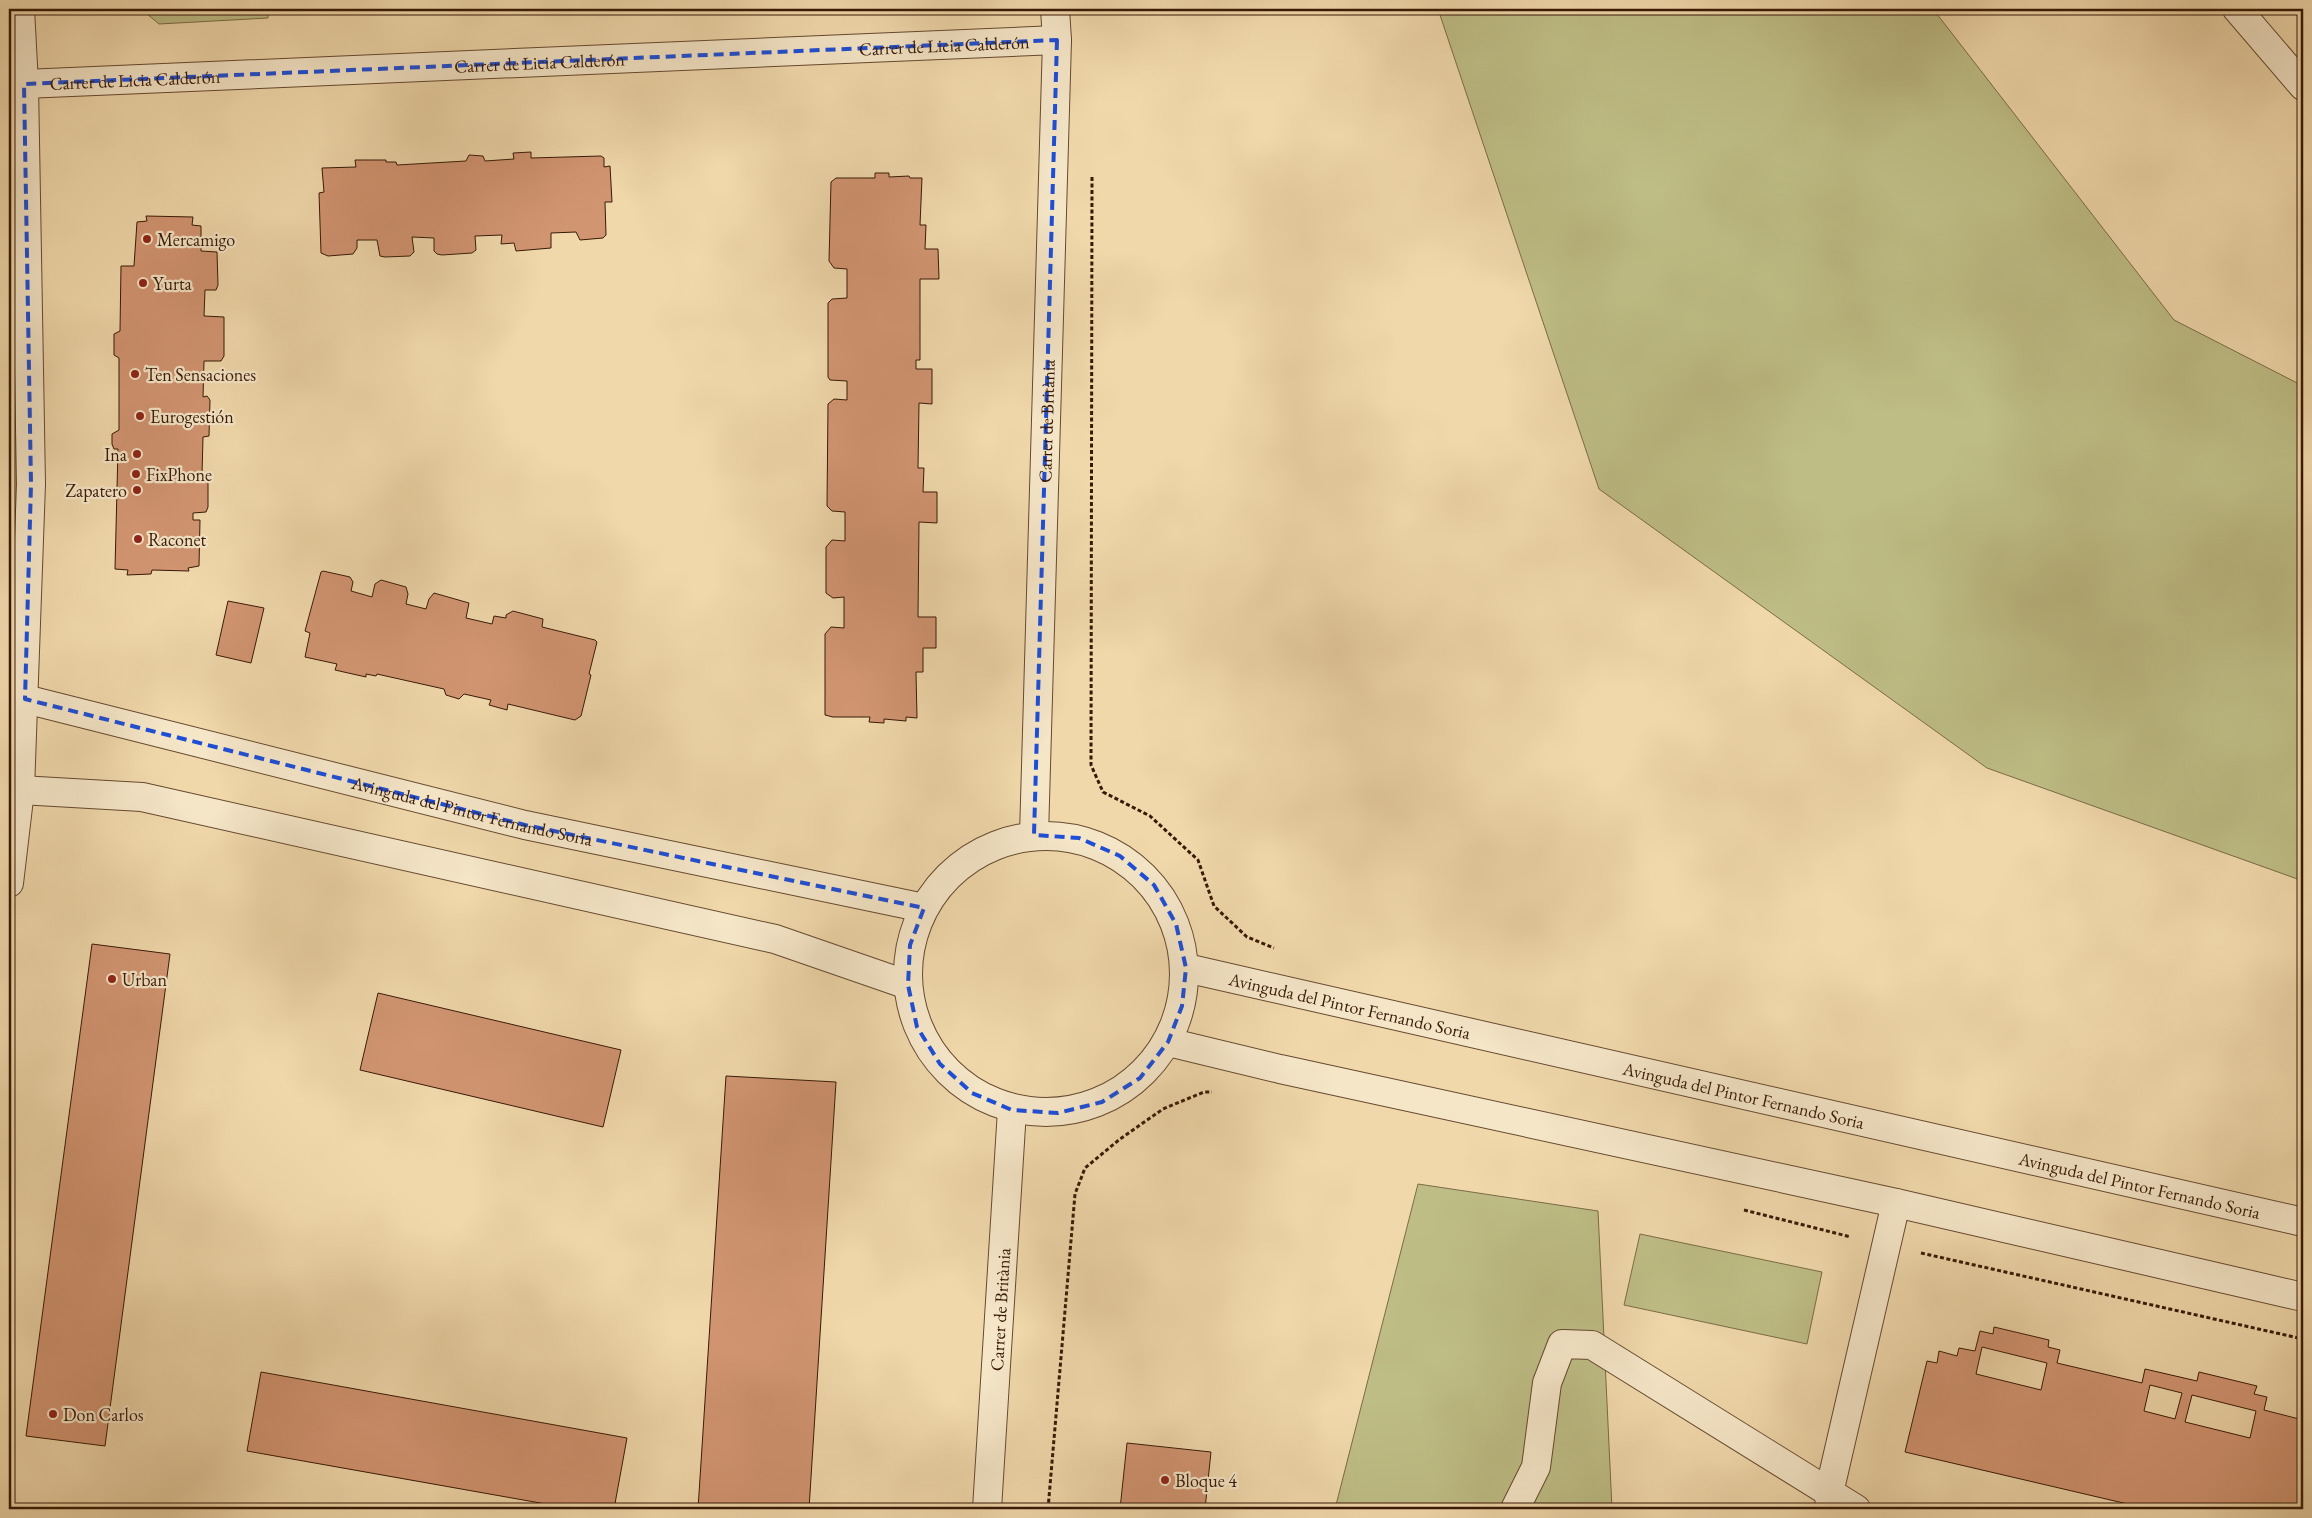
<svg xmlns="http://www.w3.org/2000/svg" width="2312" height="1518" font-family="'EB Garamond',serif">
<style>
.green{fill:#bebd85;stroke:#7b6b46}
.building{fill:#d29572;stroke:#381906;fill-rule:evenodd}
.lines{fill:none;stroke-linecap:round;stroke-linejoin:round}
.minor-casing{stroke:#66492f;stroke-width:30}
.path{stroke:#381906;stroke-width:3;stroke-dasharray:4 2.5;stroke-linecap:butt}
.minor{stroke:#f5e6c8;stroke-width:28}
.marked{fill:none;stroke:#1d4ed8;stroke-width:4;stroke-dasharray:10 6;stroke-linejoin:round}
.poi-dot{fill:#8f2418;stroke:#f5e6c8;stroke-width:2}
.labels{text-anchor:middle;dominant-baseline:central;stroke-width:4.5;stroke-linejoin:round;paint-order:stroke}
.street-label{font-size:18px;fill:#381906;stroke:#f5e6c8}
.poi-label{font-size:18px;fill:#381906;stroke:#f5e6c8;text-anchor:start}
</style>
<rect width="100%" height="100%" fill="#f0d8ab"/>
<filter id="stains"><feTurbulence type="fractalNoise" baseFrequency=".004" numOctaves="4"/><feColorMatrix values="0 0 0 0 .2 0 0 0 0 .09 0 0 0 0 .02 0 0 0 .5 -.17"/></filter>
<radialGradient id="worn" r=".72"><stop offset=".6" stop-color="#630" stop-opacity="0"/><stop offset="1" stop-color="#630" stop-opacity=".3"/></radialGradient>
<path class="green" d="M141,9H268V18L159,24Z
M1438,9H1933L2174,320L2303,386V881L1987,768L1599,489Z
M1418,1184L1598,1211L1612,1509H1335Z
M1640,1234L1822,1272L1807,1344L1624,1305Z"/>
<path class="building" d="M531,152V158L601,156L604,158V167L610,166L612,202H605L606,235L603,238L580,240L576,232L551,233V248L516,251L514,243L501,244L502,235L475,236L476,250L472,253L442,255L437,254L434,251V238L412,237L414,252L410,256L385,257L380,256L377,240H357V248L353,254L328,256L321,253L319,193L324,192L322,168L356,167L355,160H386V162H396L397,165L466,161L469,155L483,156L485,161L514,159L513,153Z
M875,173H889V177L909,176L910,178H922L920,225H926L925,249H938L939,279H920V360H916V369H932V404L919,403L918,468H924L923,492H937V523L919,522L918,617H936V648H923V672H916L917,718L906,717V721L884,719V723L869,722L870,717H833L825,715V634L831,627L844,628V597L833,598L826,593V547L832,540L845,541V512L832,511L827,506L828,404L834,399L847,400V381L830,380L828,377V303L832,299L847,298V269L834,268L829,261L831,182L836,178H875Z
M146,216L193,217L192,225L201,226V251L217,252L218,285L216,290H205L204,316L224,317V356L221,361H204L203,397L207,396L210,400L209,436L203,437L202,474L208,475V507L206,512L193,513V520H200L199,566L188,568L189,571L152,570L151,574L127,575L128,570L115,569L118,449H114L112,444V434L119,430V358L114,355V334L120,331L121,266H134L137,222L147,221Z
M323,571L350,577L353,582L351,591L372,597L375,584L381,580L406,587L408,594L406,604L426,609L429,599L434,593L469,603L466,618L492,624L494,616L506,618V615L513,611L543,619L542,627L595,640L597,642L589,674L591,675L581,716L575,720L508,704L507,710L489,705L491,700L464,694L459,699L446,695L444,689L377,674L376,676L366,674V677L335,670L337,664L305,657L310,633L305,631L321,572Z
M228,601L264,608L251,663L216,655Z
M92,944L170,954L105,1446L26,1436Z
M378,993L621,1050L603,1127L360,1070Z
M726,1076L836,1082L809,1509H698Z
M1994,1327L2049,1340L2048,1347L2060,1350L2057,1363L2142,1383L2145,1369L2197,1381L2199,1372L2257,1386L2254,1394L2267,1397L2264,1410L2303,1420V1509H2149L1905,1452L1927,1361L1937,1363L1939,1351L1957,1356L1959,1348L1975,1351L1980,1331L1993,1334ZM1982,1347L2047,1363L2041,1390L1976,1374ZM2150,1385L2182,1393L2175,1419L2144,1411ZM2192,1395L2256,1411L2250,1438L2185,1422Z
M261,1372L627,1438L614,1509H574L247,1451Z
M1127,1443L1211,1452L1205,1509H1120Z"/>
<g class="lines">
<defs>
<g id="minor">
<path d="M2237,9L2303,86"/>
<path id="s1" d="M24,84L1057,40"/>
<path id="s2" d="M25,699L525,825L924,908"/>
<path d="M20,790L142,797L775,939L908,985"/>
<path id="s3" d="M1034,835L1057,40L1055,9"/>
<circle cx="1046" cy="974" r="138"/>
<path d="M9,883L20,790L31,484L24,84L20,9"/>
<path id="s4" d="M1186,968L2303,1222"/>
<path d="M1168,1042L1280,1069L1896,1203L2303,1297"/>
<path id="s5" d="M987,1509L1012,1110"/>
<path d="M1515,1509L1536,1467L1547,1383L1562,1344L1592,1345L1856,1509"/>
<path d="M1830,1509L1829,1493L1896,1203"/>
</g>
</defs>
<use href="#minor" class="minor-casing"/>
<path class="path" d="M1092,177L1091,765L1103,792L1150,816L1198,860L1214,906L1247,937L1274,948
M1744,1210L1851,1237
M1921,1253L2303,1339
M1048,1509L1075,1194L1085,1168L1120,1139L1163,1109L1204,1092H1212"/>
<use href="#minor" class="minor"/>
</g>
<path class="marked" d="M1057,40L1034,835L1079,838L1120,856L1154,885L1176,924L1186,968L1182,1006L1168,1042L1140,1078L1102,1102L1058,1113L1012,1110L972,1093L940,1064L917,1027L908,985L910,945L924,908L525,825L25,699L31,484L24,84Z"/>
<g class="poi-dot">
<circle cx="147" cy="239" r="5"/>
<circle cx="143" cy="283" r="5"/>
<circle cx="135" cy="374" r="5"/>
<circle cx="140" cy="416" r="5"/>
<circle cx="137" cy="454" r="5"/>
<circle cx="136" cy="474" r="5"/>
<circle cx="137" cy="490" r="5"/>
<circle cx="138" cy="539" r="5"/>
<circle cx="112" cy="979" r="5"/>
<circle cx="53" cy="1414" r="5"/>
<circle cx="1165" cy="1480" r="5"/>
</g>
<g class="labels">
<g class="street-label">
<text stroke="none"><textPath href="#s1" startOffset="921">Carrer de Licia Calderón</textPath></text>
<text stroke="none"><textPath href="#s1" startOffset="516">Carrer de Licia Calderón</textPath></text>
<text stroke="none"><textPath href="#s1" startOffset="111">Carrer de Licia Calderón</textPath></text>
<text stroke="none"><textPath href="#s3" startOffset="414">Carrer de Britània</textPath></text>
<text stroke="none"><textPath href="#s2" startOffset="461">Avinguda del Pintor Fernando Soria</textPath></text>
<text stroke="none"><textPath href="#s4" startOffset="168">Avinguda del Pintor Fernando Soria</textPath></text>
<text stroke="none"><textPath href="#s4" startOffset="572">Avinguda del Pintor Fernando Soria</textPath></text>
<text stroke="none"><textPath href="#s4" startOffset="978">Avinguda del Pintor Fernando Soria</textPath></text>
<text stroke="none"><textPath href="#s5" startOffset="200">Carrer de Britània</textPath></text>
</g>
<g class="poi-label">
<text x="157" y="239">Mercamigo</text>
<text x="153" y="283">Yurta</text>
<text x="145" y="374">Ten Sensaciones</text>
<text x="150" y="416">Eurogestión</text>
<text x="127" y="454" text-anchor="end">Ina</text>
<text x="146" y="474">FixPhone</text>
<text x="127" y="490" text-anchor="end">Zapatero</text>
<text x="148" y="539">Raconet</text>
<text x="122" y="979">Urban</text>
<text x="63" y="1414">Don Carlos</text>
<text x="1175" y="1480">Bloque 4</text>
</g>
</g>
<rect width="2312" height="1518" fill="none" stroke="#f0d8ab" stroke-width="30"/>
<rect x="10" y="10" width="2292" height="1498" fill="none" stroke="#381906" stroke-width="2.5"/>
<rect x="15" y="15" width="2282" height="1488" fill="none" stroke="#381906"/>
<rect width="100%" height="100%" filter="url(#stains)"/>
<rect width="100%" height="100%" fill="url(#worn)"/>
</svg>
